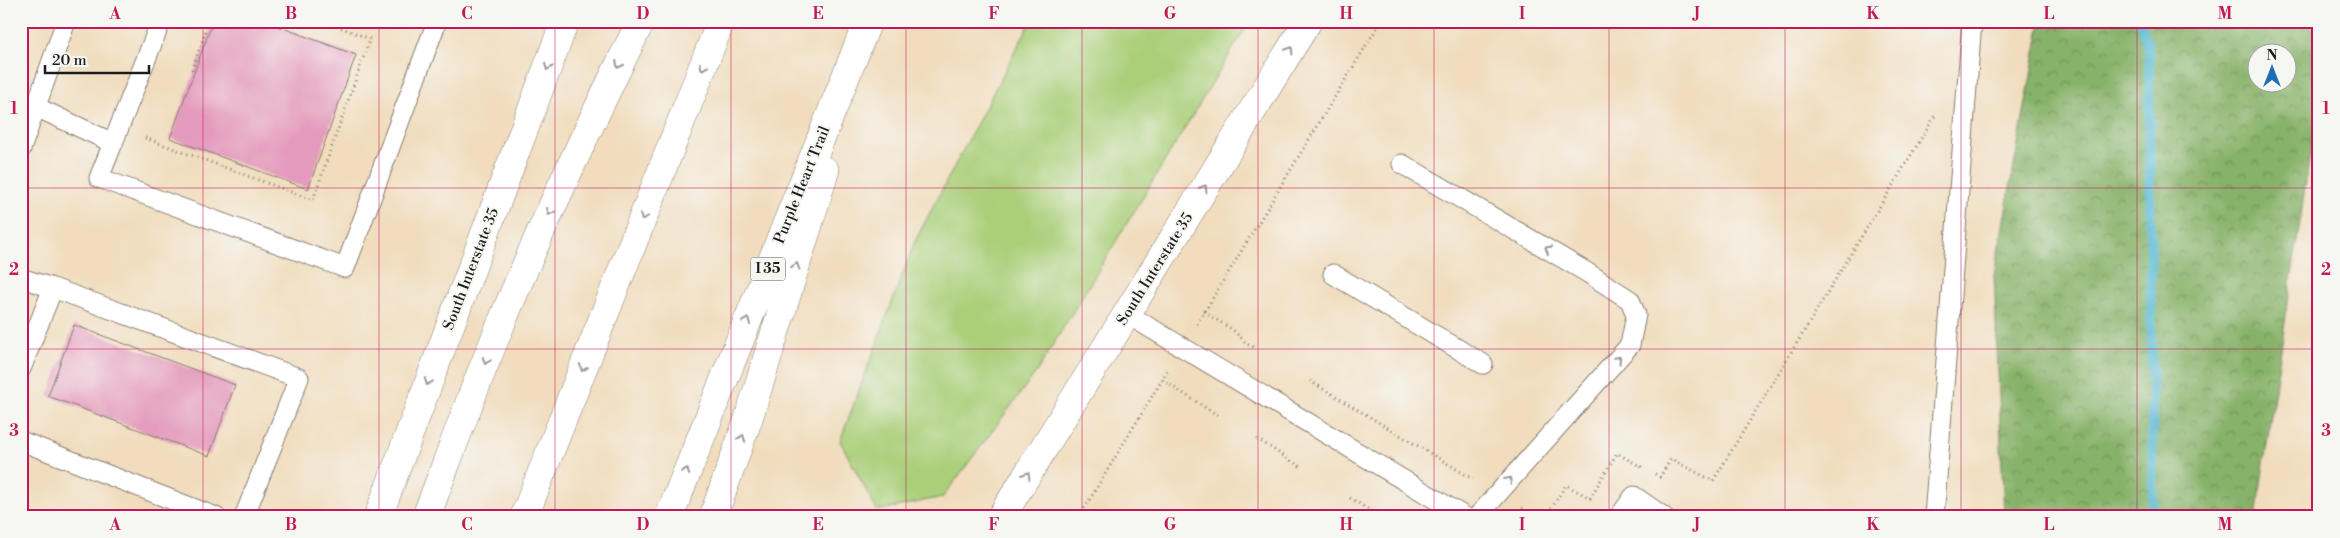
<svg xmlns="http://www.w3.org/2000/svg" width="2340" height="538" font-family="'Libre Bodoni',serif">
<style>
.green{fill:#aacf79;stroke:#63764a}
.forest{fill:url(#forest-crowns);stroke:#526742;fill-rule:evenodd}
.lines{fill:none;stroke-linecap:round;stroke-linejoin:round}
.stream{stroke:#53b8d2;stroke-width:10}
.building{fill:#e49abc}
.lane-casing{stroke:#867c6d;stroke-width:21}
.secondary-casing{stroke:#867c6d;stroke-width:29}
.highway-casing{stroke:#867c6d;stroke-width:29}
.path{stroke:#867c6d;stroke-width:3;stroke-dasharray:1 4;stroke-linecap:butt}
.lane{stroke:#fff;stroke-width:19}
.secondary{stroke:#fff;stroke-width:28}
.highway{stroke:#fff;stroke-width:28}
.oneway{stroke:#999}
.grid{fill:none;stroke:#c2185b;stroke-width:1;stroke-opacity:0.55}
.labels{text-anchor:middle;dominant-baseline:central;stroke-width:4;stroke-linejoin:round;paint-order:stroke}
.shield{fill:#f6f6f2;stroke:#5d5d5c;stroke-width:1}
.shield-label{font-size:14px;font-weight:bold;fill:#1c1c1c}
.street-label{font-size:15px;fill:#1c1c1c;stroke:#f6f6f2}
.neatline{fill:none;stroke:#c2185b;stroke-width:2}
.grid-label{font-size:16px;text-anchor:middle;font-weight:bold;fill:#c2185b}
</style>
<defs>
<pattern id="forest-crowns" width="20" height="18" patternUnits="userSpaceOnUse" patternTransform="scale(1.25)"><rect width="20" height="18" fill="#87b269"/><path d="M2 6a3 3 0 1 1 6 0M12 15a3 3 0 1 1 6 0" fill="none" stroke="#6e9056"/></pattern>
</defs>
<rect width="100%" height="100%" fill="#f6f6f2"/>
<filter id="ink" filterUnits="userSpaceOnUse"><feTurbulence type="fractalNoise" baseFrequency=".02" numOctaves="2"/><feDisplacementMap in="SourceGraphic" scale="10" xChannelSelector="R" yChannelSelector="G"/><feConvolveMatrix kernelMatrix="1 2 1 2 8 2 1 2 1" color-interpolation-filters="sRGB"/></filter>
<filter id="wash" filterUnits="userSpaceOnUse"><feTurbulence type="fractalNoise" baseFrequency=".0096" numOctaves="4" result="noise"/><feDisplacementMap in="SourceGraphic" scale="20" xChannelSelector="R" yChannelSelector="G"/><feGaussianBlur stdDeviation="1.12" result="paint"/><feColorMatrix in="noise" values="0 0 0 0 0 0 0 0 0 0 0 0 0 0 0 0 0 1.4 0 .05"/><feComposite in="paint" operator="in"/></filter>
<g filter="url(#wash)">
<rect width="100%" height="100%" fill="#f1ddbe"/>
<path class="green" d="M1031,21H1250L1037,371L943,497L877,511L840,441L915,241Z"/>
<path class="forest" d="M2041,21H2319V111L2311,148L2256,517H2004L1994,274ZM2258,52H2288V82H2258Z"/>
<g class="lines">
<path class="stream" d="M2140,21L2149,50L2153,517"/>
</g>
<g id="blocks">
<path class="building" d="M213,21H264L356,55L308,189L170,138Z
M74,325L235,385L209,456L48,396Z"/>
</g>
</g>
<g filter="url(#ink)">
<use href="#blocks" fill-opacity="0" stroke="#867c6d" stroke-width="1"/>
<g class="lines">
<defs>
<path id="lane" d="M36,107L113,143L161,21
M113,143L99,178L345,268L437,21
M21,149L66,21
M1402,164L1588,273L1630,300L1636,315L1630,345L1477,517
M1333,274L1483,364
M21,278L53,288
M1127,314L1465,517
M21,369L53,288L299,378L244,517
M21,441L216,517
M1619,517L1634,496L1664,517
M1934,517L1972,21"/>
<path id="secondary" d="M378,517L565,21
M1001,517L1308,21"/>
<path id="highway" d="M426,517C447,462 467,406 490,351C535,239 587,129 641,21
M524,517L721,21
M669,517L868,21
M713,517L748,420L825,171"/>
</defs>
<use href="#lane" class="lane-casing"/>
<use href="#secondary" class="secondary-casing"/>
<use href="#highway" class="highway-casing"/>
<path class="path" d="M192,70L209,21
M145,138L313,200L370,39L324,21
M1204,312L1233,330L1247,344L1255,348
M1197,324L1381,21
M1162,380L1219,416
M1310,381L1473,479
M1257,439L1301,467
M1655,474L1660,477L1671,459L1713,481L1936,114
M1350,498L1381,517
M1522,508L1536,517
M1079,517L1168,370
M1546,517L1566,485L1590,498L1617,453L1645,469"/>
<use href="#lane" class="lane"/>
<use href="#secondary" class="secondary"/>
<use href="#highway" class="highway"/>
</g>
<defs><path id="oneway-chevron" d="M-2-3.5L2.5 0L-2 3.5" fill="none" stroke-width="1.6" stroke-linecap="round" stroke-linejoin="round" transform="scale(1.25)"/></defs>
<g class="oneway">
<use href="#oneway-chevron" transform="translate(1290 50) rotate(-58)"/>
<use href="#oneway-chevron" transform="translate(619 65) rotate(117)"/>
<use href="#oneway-chevron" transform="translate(548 67) rotate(111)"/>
<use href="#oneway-chevron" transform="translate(703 67) rotate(112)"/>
<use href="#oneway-chevron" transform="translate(1204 188) rotate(-58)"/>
<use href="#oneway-chevron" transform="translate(550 212) rotate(115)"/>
<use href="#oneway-chevron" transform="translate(643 217) rotate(112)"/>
<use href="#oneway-chevron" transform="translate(1548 249) rotate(-150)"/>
<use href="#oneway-chevron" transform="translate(796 266) rotate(-73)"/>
<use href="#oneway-chevron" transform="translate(747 321) rotate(-68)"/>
<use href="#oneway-chevron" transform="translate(1618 359) rotate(-48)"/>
<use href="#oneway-chevron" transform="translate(486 361) rotate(111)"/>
<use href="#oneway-chevron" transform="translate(583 368) rotate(112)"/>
<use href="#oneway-chevron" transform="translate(428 382) rotate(111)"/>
<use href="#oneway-chevron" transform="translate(742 438) rotate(-70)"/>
<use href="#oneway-chevron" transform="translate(686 471) rotate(-68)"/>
<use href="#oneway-chevron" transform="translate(1027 475) rotate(-58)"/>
<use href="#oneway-chevron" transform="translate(1509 480) rotate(-48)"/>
</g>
</g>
<path class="grid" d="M203,21V517M379,21V517M555,21V517M731,21V517M906,21V517M1082,21V517M1258,21V517M1434,21V517M1609,21V517M1785,21V517M1961,21V517M2137,21V517M21,188H2319M21,349H2319"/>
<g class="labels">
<rect class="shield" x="750.5" y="257.5" width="35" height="23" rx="4"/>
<g class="shield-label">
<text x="768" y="269">I 35</text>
</g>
<g class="street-label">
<text transform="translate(802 185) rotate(-68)">Purple Heart Trail</text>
<text transform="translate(471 269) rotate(-69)">South Interstate 35</text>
<text transform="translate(1155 269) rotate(-58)">South Interstate 35</text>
</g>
</g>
<rect width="2340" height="538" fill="none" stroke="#f6f6f2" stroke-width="55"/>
<g transform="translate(2272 68)"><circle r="24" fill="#f6f6f2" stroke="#9f9f9c"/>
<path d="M0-4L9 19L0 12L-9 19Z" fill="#1f6fb2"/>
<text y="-8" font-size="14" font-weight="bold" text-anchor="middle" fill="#1c1c1c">N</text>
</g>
<path d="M45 65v8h104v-8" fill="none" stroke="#1c1c1c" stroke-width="2.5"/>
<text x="52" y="65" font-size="15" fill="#1c1c1c" stroke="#f6f6f2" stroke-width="4" paint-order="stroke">20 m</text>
<rect x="28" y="28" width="2284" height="482" class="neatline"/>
<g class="grid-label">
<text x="115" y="19">A</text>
<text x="291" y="19">B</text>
<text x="467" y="19">C</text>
<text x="643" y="19">D</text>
<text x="818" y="19">E</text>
<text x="994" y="19">F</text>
<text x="1170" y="19">G</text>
<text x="1346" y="19">H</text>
<text x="1522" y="19">I</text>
<text x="1697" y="19">J</text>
<text x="1873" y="19">K</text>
<text x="2049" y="19">L</text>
<text x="2225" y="19">M</text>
<text x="14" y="114">1</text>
<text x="2326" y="114">1</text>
<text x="14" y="275">2</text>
<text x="2326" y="275">2</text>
<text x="14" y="436">3</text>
<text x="2326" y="436">3</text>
<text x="115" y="530">A</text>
<text x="291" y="530">B</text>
<text x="467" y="530">C</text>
<text x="643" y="530">D</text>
<text x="818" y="530">E</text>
<text x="994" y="530">F</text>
<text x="1170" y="530">G</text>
<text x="1346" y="530">H</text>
<text x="1522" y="530">I</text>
<text x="1697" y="530">J</text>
<text x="1873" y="530">K</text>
<text x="2049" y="530">L</text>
<text x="2225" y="530">M</text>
</g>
</svg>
